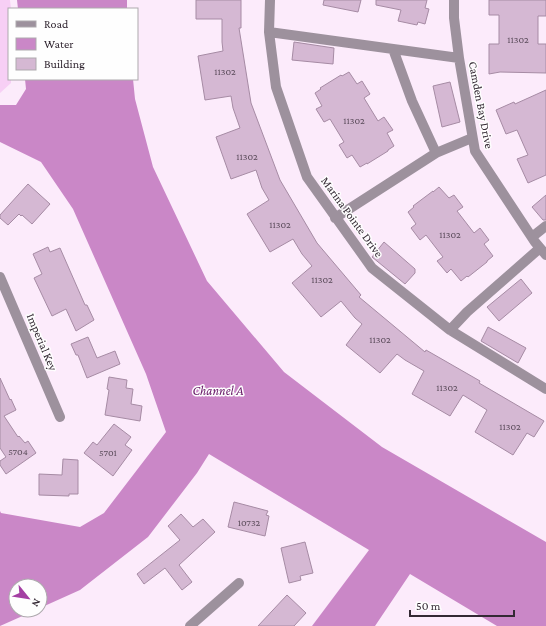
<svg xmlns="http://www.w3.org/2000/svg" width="546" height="626" font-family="'Crimson Pro',serif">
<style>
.green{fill:#f7cff5}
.water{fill:#ca87c7}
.building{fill:#d5b8d3;stroke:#a68ba4}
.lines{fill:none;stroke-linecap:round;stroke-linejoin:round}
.minor{stroke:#9d919d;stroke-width:10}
.labels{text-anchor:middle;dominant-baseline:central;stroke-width:3;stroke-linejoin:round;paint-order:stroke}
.number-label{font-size:10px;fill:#5c4d5c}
.street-label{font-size:12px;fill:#342934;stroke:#fefefe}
.water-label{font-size:13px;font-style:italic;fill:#671767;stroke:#fefefe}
</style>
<rect width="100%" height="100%" fill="#fcebfb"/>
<path class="green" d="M0,0H10L11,9H9V79H11V83L0,93Z"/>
<path class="water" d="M17,0H127V9H18Z
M25,79H133L135,99L153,167L207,281L284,372L382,447L546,542V626H497L410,574L375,626H312L369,550L209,454L197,473L148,537L80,590L40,608V586H16V610H36L0,626V511L1,513L80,527L104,513L166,432L146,374L73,209L41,162L0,142V105H16L26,89Z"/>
<path class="building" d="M196,0H241V28H239L251,103L280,180L317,243L361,295L359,297L425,352L426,350L480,381L479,383L544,421L534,437L527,433L513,455L475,432L487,410L463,395L450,416L412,394L424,371L405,360L397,354L380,373L346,345L362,324L355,318L341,301L321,317L292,283L312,266L302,254L293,239L270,252L247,214L269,200L262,188L256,170L231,179L216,137L240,128L233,108L231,96L205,100L198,56L223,51L222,42V19H196Z
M324,0H361L358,12L323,5Z
M376,0H427L425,8L429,9L425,24L418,22L417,25L398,21L401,10L376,5Z
M489,0H546V16H538V44H546V73L500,72L489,74V44H499V15H489Z
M294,42L334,48L333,64L292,60Z
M349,72L357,84L362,81L370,94L364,98L378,121L384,117L393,130L387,133L394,146L388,150V151L367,164V163L360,167L352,155L347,158L339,145L344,142L330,119L324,122L316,109L322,106L315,93L321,89L320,88L341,75L342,76Z
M450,82L460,122L442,127L433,86Z
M546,90V175L528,183L517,159L528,155L517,130L506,134L496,110L514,102L515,104Z
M28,184L50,204L32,224L22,215L21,216L19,214L8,225L0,218V215Z
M439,187L449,198L454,195L463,207L457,211L474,233L480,228L489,240L484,244L493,256L487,261V262L468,277L467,276L461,281L451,269L447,273L437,261L443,257L426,235L420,240L411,228L416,224L408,212L414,207L413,206L433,191V192Z
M546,195V220H543L532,207Z
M384,242L415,269V273L405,284L372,257Z
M48,247L50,252L60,248L85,305H87L94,320L76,331L66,309L52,316L34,278L42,274L33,254Z
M521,279L532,293L499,321L487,307Z
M488,327L526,348L518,363L481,341Z
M88,337L97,358L115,351L120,364L87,378L78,355H76L71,344Z
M109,377L127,380L126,388L133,389L131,404L142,406L140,421L105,415L109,390L107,389Z
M0,378L10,400L11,399L16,410L4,416L18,437L19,436L25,443L28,441L36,453L6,474L0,465V461L6,457L0,448Z
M114,424L131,437L125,445L132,450L113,476L84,453L93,442L97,445Z
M63,459L78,460V494H69V496L39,495V474L62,475Z
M234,502L268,511L266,515L269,516L265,536L228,527Z
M181,514L193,527L203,519L215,532L179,565L192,582L182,590L165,568L144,584L137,574L180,540L168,526Z
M305,542L313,573L300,576L301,580L289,583L281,548Z
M287,595L306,613L294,626H258Z"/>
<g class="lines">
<path class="minor" d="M270,0L269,32L276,87L307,177L372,268L450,330L546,389
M454,0V18L459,58L475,151L535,242L546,255
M269,32L459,58
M393,49L412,101L436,153L472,138
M335,218L436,153
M532,237L546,226
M0,277L60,417
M450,330L467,312L540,248
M190,626L239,583"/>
</g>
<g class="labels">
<g class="number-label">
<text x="518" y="39">11302</text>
<text x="225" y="71">11302</text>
<text x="354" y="120">11302</text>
<text x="247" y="156">11302</text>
<text x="280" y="224">11302</text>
<text x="450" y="234">11302</text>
<text x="322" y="279">11302</text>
<text x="380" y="339">11302</text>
<text x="447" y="387">11302</text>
<text x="510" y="426">11302</text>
<text x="18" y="451">5704</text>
<text x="108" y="452">5701</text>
<text x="249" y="522">10732</text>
</g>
<g class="street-label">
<text transform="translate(481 105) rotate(79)">Camden Bay Drive</text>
<text transform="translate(352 217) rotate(54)">Marina Pointe Drive</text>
<text transform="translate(42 342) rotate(67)">Imperial Key</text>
</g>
<g class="water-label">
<text x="218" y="390">Channel A</text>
</g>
</g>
<rect x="8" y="8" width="130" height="72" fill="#fefefe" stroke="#ada9ad"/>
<rect x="16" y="21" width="20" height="6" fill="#9d919d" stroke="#ada9ad"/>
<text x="44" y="28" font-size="12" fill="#342934">Road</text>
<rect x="16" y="38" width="20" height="12" fill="#ca87c7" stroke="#ada9ad"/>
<text x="44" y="48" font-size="12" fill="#342934">Water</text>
<rect x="16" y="58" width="20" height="12" fill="#d5b8d3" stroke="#ada9ad"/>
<text x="44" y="68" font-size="12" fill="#342934">Building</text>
<g transform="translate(28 598) rotate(120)"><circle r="19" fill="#fefefe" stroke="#ada9ad"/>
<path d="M0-3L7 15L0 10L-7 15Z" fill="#a43fa3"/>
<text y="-6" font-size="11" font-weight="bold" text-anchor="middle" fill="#342934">N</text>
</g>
<path d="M410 610v6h104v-6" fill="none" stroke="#342934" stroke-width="2"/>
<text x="416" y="610" font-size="12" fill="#342934" stroke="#fefefe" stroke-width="3" paint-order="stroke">50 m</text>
</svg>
